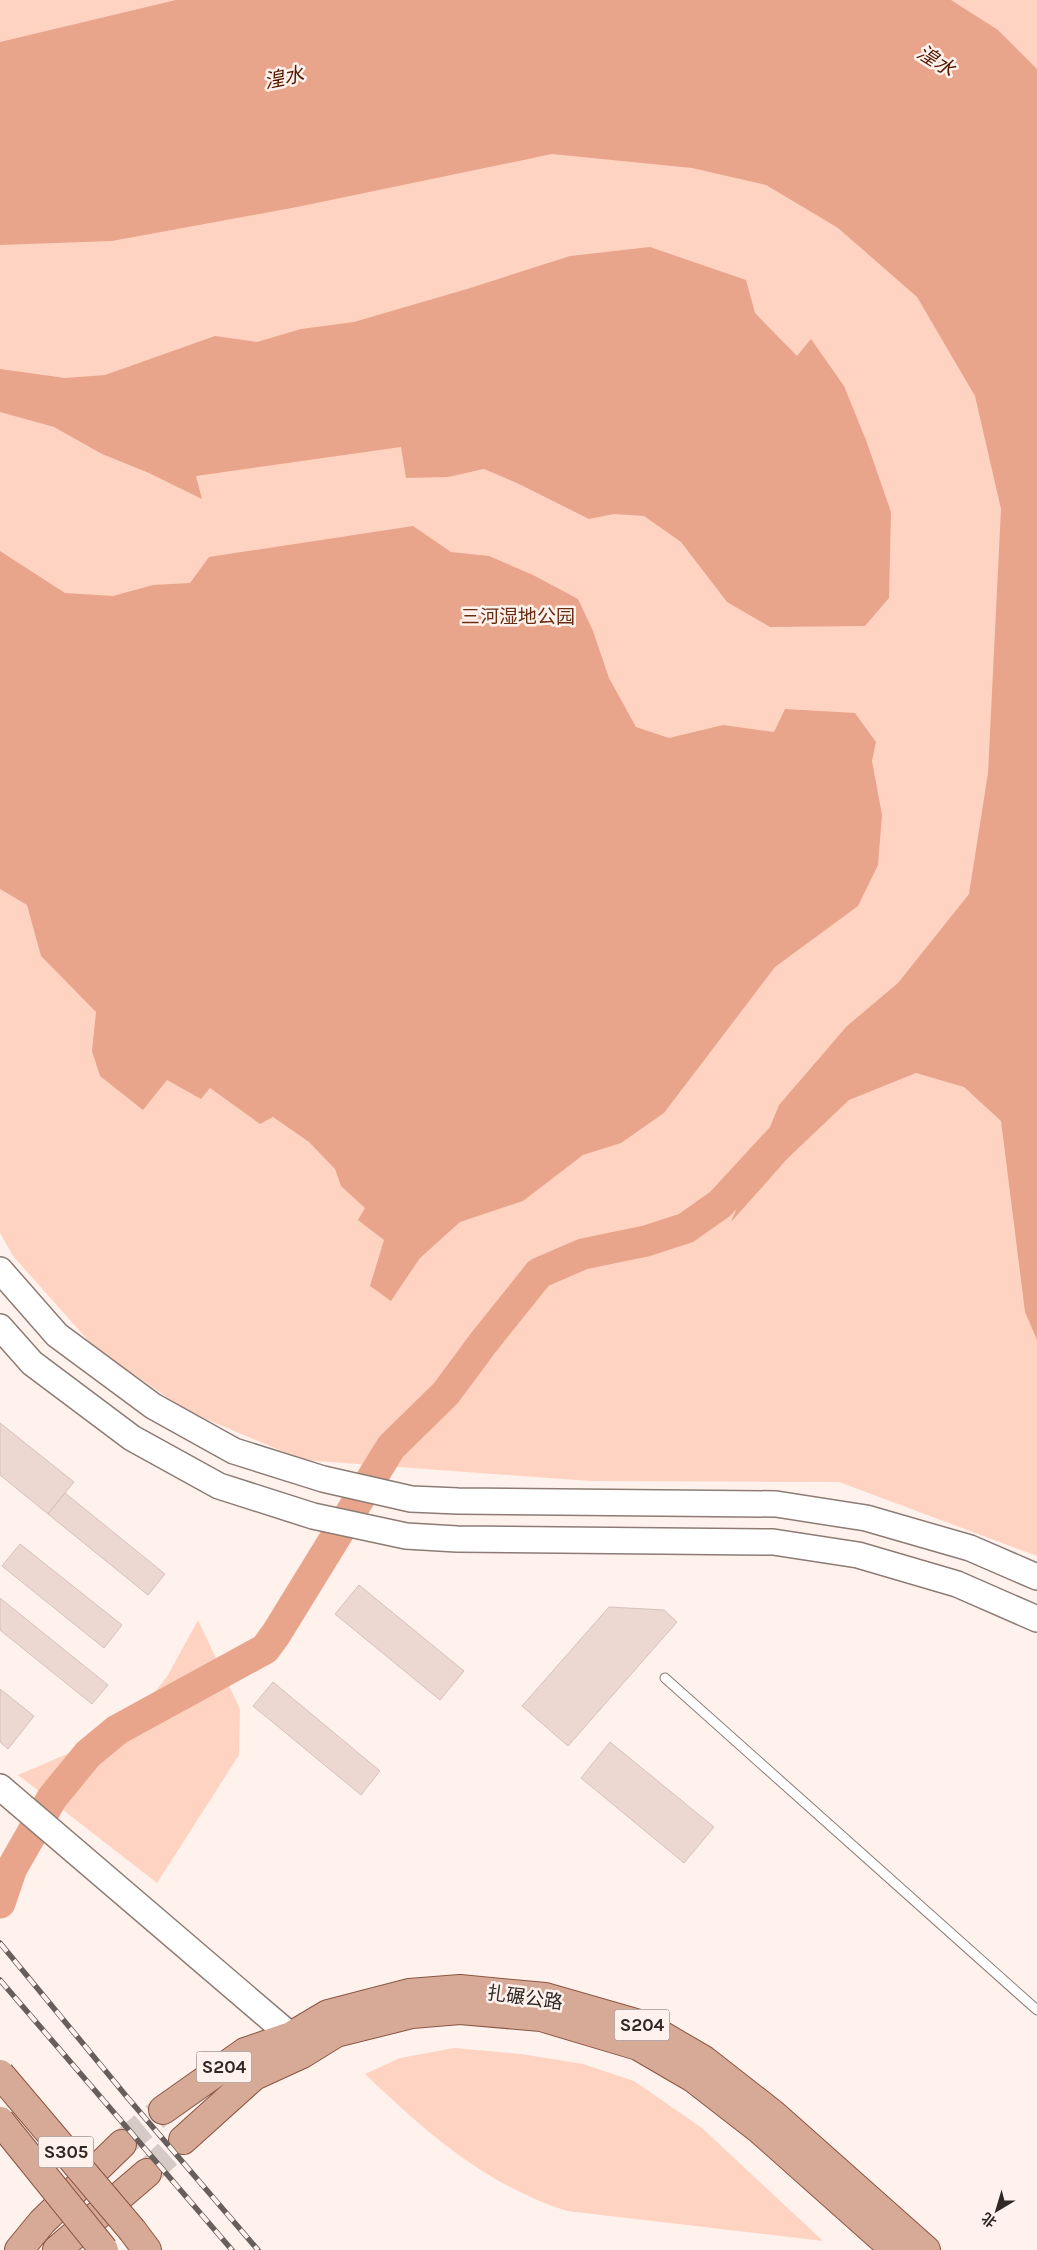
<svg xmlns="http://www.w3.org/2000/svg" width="1037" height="2250" font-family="Karla,'Noto Sans SC',sans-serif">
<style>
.green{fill:#ffd3c2}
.water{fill:#e9a58b}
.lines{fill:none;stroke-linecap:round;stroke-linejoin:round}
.river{stroke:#e9a58b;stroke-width:31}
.building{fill:#ecd8d0;stroke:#d5c1b9}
.primary-tunnel{stroke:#d5cac5;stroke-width:28;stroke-dasharray:28 14;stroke-linecap:butt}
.lane-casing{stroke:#8d7b74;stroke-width:11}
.secondary-casing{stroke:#8d7b74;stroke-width:28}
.primary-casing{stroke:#8b5642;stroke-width:30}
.lane{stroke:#fff;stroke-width:9}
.secondary{stroke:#fff;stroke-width:25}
.primary{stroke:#d7a997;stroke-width:28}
.rail-casing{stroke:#685f5c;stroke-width:5.5}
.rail{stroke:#fff2ed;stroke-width:4;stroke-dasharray:11;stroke-linecap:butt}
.primary-bridge-casing{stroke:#8b5642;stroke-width:30;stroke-linecap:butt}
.primary-bridge{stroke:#d7a997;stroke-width:28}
.labels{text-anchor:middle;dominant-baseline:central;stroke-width:5;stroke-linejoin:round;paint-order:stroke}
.shield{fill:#fff2ed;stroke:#6d6561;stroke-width:1}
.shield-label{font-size:18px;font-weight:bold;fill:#2f2825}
.park-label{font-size:19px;fill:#6a2d13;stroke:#fff2ed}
.street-label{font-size:19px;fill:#2f2825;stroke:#fff2ed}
.water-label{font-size:20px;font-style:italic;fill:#531900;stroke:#fff2ed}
</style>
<rect width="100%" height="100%" fill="#fff2ed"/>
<path class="green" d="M0,0H1037V1556L839,1482L590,1481L303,1460L187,1411L94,1347L13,1256L0,1233Z
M198,1620L240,1709L239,1755L157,1883L18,1775L128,1728L168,1675Z
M454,2048L521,2054L583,2064L634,2081L702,2128L823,2241L567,2211C485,2185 426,2132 365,2074L400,2058Z"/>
<path class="water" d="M176,0H951L998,30L1037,69V1340L1025,1312L1001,1121L964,1087L916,1073L849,1100L787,1159L731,1222L779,1105L847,1026L898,983L969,894L988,773L1001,509L975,396L917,297L838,228L766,185L692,168L552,154L297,207L112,241L0,245V42Z
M650,247L746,280L755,313L797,356L811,339L844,386L866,440L891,512L889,598L865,626L770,627L727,602L681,542L644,516L614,514L589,519L517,483L484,469L448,477L406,478L401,447L196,476L202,499L149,473L102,454L54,427L0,412V369L65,378L105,375L215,336L257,342L301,329L354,322L467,289L570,256Z
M413,526L451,552L489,556L533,575L578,599L593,631L609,678L636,727L669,738L723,725L774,732L785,709L855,713L876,742L872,761L882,815L878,865L858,906L775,967L664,1113L621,1143L583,1155L523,1201L460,1222L420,1258L391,1301L370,1286L384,1240L358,1220L365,1208L341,1186L335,1169L309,1142L273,1117L260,1124L210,1088L201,1099L167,1080L143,1110L100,1076L92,1051L96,1012L41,956L27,905L0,889V551L65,593L113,596L153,585L190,583L209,557Z"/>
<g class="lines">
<path class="river" d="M0,1903L12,1868L52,1798L88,1754L117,1730L265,1649L276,1634L391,1447L446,1393L483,1343L539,1273L583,1254L646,1241L686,1228L720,1204L781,1138"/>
</g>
<path class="building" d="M0,1423L74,1482L48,1514L0,1475Z
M65,1493L165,1574L148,1595L48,1514Z
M20,1544L122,1625L104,1648L2,1566Z
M359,1585L464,1671L440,1700L335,1614Z
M0,1598L108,1685L92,1704L0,1630Z
M609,1607L664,1610L677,1622L568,1746L522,1706Z
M273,1682L380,1771L361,1795L253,1706Z
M0,1689L34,1716L8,1749L0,1742Z
M610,1742L714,1827L684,1863L581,1778Z"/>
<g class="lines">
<path class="primary-tunnel" d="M122,2144L163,2110
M147,2173L183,2140"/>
<defs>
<path id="lane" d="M665,1678L1037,2010"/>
<path id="secondary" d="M0,1270L57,1335L153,1406L234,1451L323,1479L411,1499L458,1501L776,1504L866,1518L970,1548L1037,1577
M0,1327L32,1363L132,1438L219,1486L313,1516L406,1536L457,1539L773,1542L858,1555L957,1584L1037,1619
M0,1787L291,2036L301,2052"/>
<path id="primary" d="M163,2110L245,2052L291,2036L328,2014L409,1993L460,1989L545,1997L646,2026L704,2060L773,2114L926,2250
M183,2140L254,2076L302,2054L336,2033L412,2014L460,2010L541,2017L638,2046L693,2078L760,2130L895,2250
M132,2230L147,2250
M19,2250L42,2222L122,2144
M57,2250L147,2173"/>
</defs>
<use href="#lane" class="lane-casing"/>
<use href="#secondary" class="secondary-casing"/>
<use href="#primary" class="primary-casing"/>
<use href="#lane" class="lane"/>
<use href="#secondary" class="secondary"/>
<use href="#primary" class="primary"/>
<defs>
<path id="rail" d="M0,1943L127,2097L258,2250
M0,1980L232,2250"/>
</defs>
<use href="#rail" class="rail-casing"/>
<use href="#rail" class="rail"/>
<defs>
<path id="primary-bridge" d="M0,2074L132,2230
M0,2121L104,2250"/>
</defs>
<use href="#primary-bridge" class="primary-bridge-casing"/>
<use href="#primary-bridge" class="primary-bridge"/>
</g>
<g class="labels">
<g class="shield">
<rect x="614.5" y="2009.5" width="55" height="31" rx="4"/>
<rect x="196.5" y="2051.5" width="55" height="31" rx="4"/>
<rect x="38.5" y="2136.5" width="55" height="31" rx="4"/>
</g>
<g class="shield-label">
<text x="642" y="2025">S204</text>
<text x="224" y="2067">S204</text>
<text x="66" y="2152">S305</text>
</g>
<g class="park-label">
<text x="518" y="617">三河湿地公园</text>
</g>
<g class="street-label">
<text transform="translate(525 1998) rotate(8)">扎碾公路</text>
</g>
<g class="water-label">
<text transform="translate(936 61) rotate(32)">湟水</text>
<text transform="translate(284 78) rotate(-12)">湟水</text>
</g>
</g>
<g transform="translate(997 2210) rotate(218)" stroke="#fff2ed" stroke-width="4" paint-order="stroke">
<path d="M0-4L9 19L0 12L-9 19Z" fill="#2f2825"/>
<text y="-8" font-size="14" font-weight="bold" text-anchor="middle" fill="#2f2825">北</text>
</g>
</svg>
